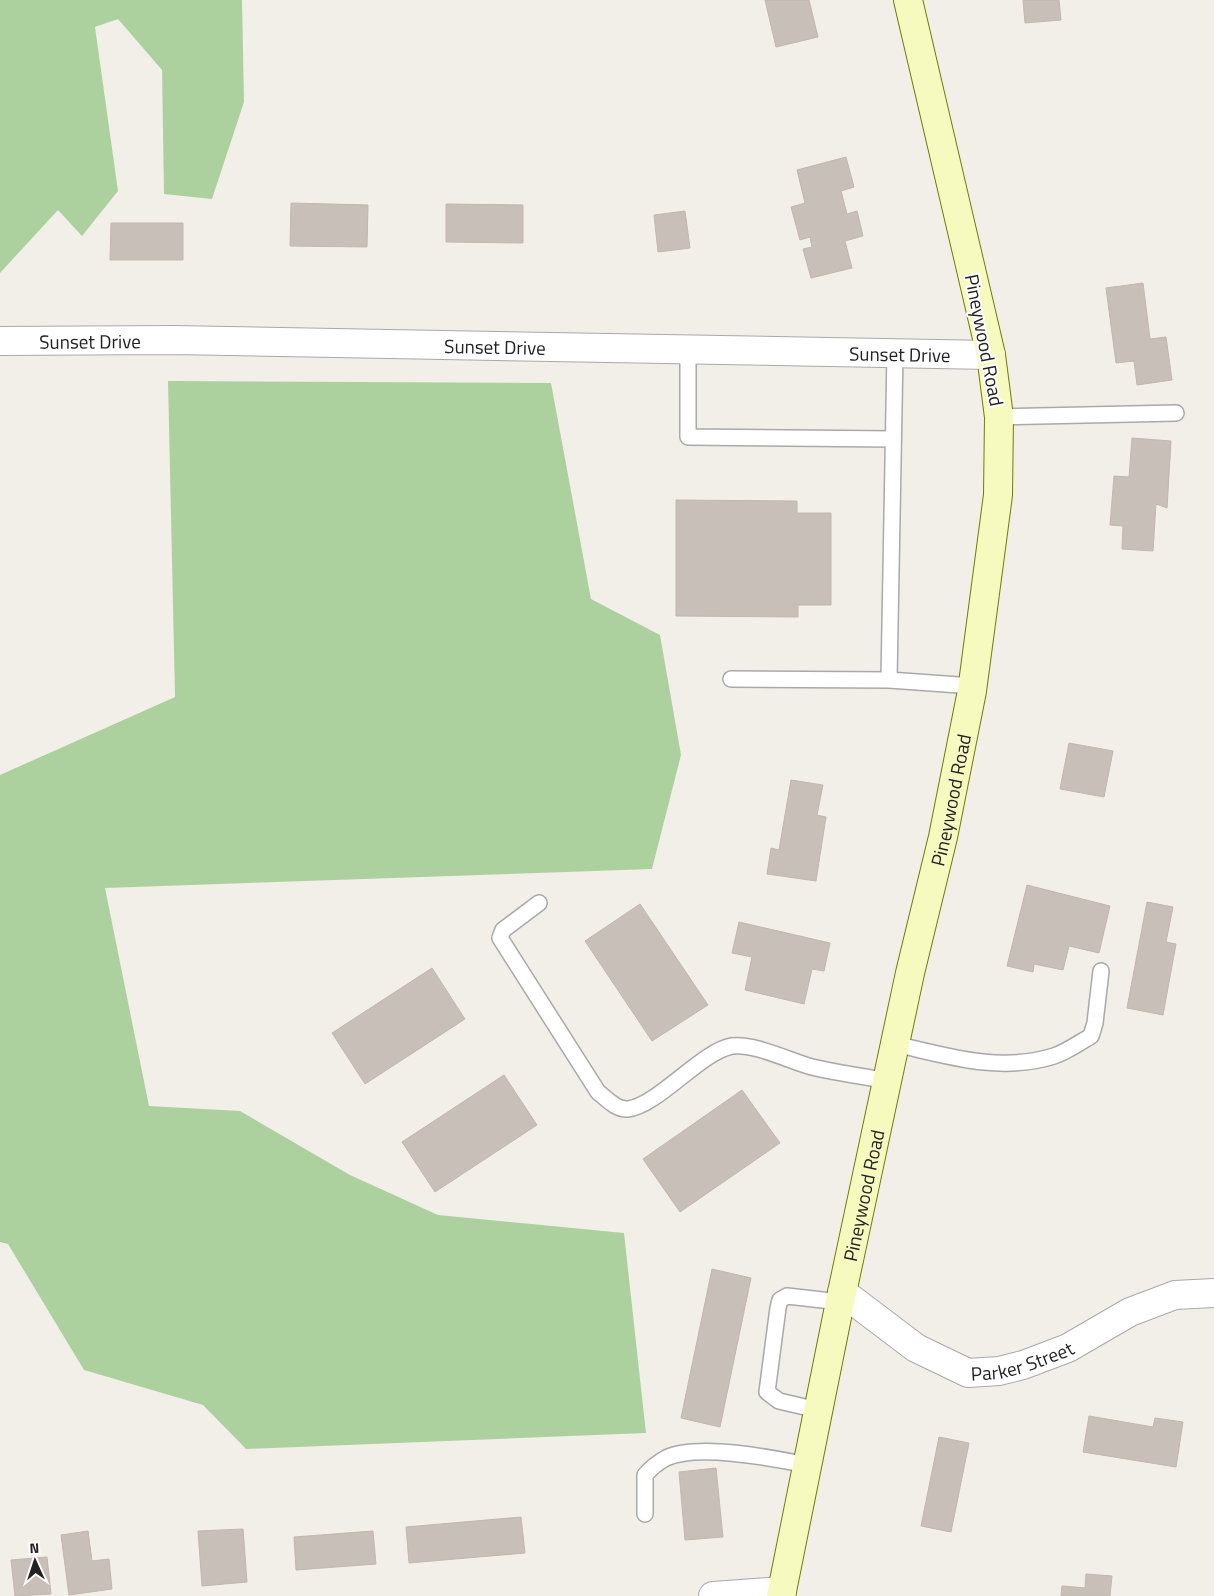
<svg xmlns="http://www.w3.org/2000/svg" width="1214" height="1596" font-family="'Titillium Web',sans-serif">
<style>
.forest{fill:#add19e}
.building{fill:#c7bfb8;stroke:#c4b6ab}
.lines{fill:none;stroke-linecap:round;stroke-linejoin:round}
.lane-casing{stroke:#a9a9a9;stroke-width:18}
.street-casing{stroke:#a9a9a9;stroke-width:30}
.secondary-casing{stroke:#707d05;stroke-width:30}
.lane{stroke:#fff;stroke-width:15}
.street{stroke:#fff;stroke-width:28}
.secondary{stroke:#f7fabf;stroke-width:28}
.labels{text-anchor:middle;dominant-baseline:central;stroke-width:4;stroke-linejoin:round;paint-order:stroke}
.street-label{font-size:19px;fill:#222;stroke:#fff}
</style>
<rect width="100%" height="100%" fill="#f2efe9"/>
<path class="forest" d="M0,0H242L244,102L212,199L164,194L162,70L118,19L95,27L118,191L82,236L58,210L0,273Z
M168,381L551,383L591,599L660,635L681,755L652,869L105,888L149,1106L240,1111L350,1175L438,1215L624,1233L646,1433L246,1449L203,1405L84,1370L8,1244L0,1242V775L175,697Z"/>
<path class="building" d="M765,0H809L818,37L776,47Z
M1023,0H1059L1061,20L1025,23Z
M846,157L854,187L841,191L847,214L857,211L863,236L845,241L852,268L811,278L803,249L812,247L810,237L800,240L791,207L805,203L797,170Z
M291,203L368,205L367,247L290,246Z
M446,204L523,205V243L446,242Z
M685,211L690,248L658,252L654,215Z
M111,223H183V260H110Z
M1143,283L1150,339L1166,337L1172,380L1137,385L1134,361L1116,363L1106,288Z
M1132,438L1171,441L1167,508L1156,504L1153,551L1122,549L1123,526L1110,525L1114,476L1129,477Z
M676,500L797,501V513H831V605H798V617L676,616Z
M1069,743L1113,751L1104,797L1060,789Z
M791,780L823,785L817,815L826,817L816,881L767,874L771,848L779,850Z
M1027,885L1110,906L1099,953L1069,946L1063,970L1034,964L1033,972L1007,966Z
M1147,902L1173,907L1166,942L1176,944L1163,1015L1127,1008Z
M640,904L708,1005L652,1041L585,941Z
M739,922L830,943L824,971L812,969L804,1004L745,990L752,957L732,953Z
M432,968L465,1019L365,1084L332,1033Z
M504,1075L537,1125L435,1192L402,1142Z
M742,1090L780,1143L680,1212L643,1159Z
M712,1269L751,1278L720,1427L681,1418Z
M1089,1416L1153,1427L1155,1418L1183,1422L1176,1467L1083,1452Z
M939,1437L969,1443L951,1532L921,1526Z
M716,1468L723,1537L685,1540L679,1472Z
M521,1517L525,1553L409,1563L406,1527Z
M243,1529L247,1582L202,1586L198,1531Z
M88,1531L92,1561L109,1559L112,1589L69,1595L61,1535Z
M373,1531L376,1564L296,1570L294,1537Z
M47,1557L51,1594L15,1596L11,1560Z
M1086,1574L1112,1576L1110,1596H1061L1062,1586L1085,1588Z"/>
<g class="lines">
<defs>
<path id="lane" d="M688,349V437L893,439
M895,353L889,680L973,686
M999,417L1176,413
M731,679L889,680
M539,903L503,930L500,938L598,1092C606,1098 616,1110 628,1109C657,1106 702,1051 732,1046C754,1043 790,1061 812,1067C837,1073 862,1076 887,1081
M895,1044C948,1056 1000,1073 1054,1056C1066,1052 1079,1043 1091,1036L1095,1023L1101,971
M818,1410L779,1401L767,1392L778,1308L780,1300L787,1296L840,1302
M645,1514V1475C651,1468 657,1463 666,1458C698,1443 773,1458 807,1465"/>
<g id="street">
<path id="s1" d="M0,341L174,340L991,355"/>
<path id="s2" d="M842,1292L916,1348L968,1373L999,1371L1023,1365L1068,1348L1130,1312L1175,1295L1214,1293"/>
<path d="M713,1596L782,1591"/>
</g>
<g id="secondary">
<path id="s3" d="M781,1596L840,1302L910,973L943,837L972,691L998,495L999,417L991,355L908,0"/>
</g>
</defs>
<use href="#lane" class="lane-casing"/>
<use href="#street" class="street-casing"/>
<use href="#secondary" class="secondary-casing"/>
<use href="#lane" class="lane"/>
<use href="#street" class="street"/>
<use href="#secondary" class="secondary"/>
</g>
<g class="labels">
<g class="street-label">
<text transform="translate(985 340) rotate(79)">Pineywood Road</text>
<text stroke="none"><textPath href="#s1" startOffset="90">Sunset Drive</textPath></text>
<text stroke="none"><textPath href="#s1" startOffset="495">Sunset Drive</textPath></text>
<text stroke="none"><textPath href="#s1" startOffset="900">Sunset Drive</textPath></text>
<text stroke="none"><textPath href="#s3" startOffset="814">Pineywood Road</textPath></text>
<text stroke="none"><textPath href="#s3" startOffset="409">Pineywood Road</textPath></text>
<text stroke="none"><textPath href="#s2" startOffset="206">Parker Street</textPath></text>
</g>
</g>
<g transform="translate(35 1561) rotate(357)" stroke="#ffffff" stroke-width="4" paint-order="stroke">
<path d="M0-4L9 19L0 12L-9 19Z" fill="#222222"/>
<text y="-8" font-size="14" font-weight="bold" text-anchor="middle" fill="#222222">N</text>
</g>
</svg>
